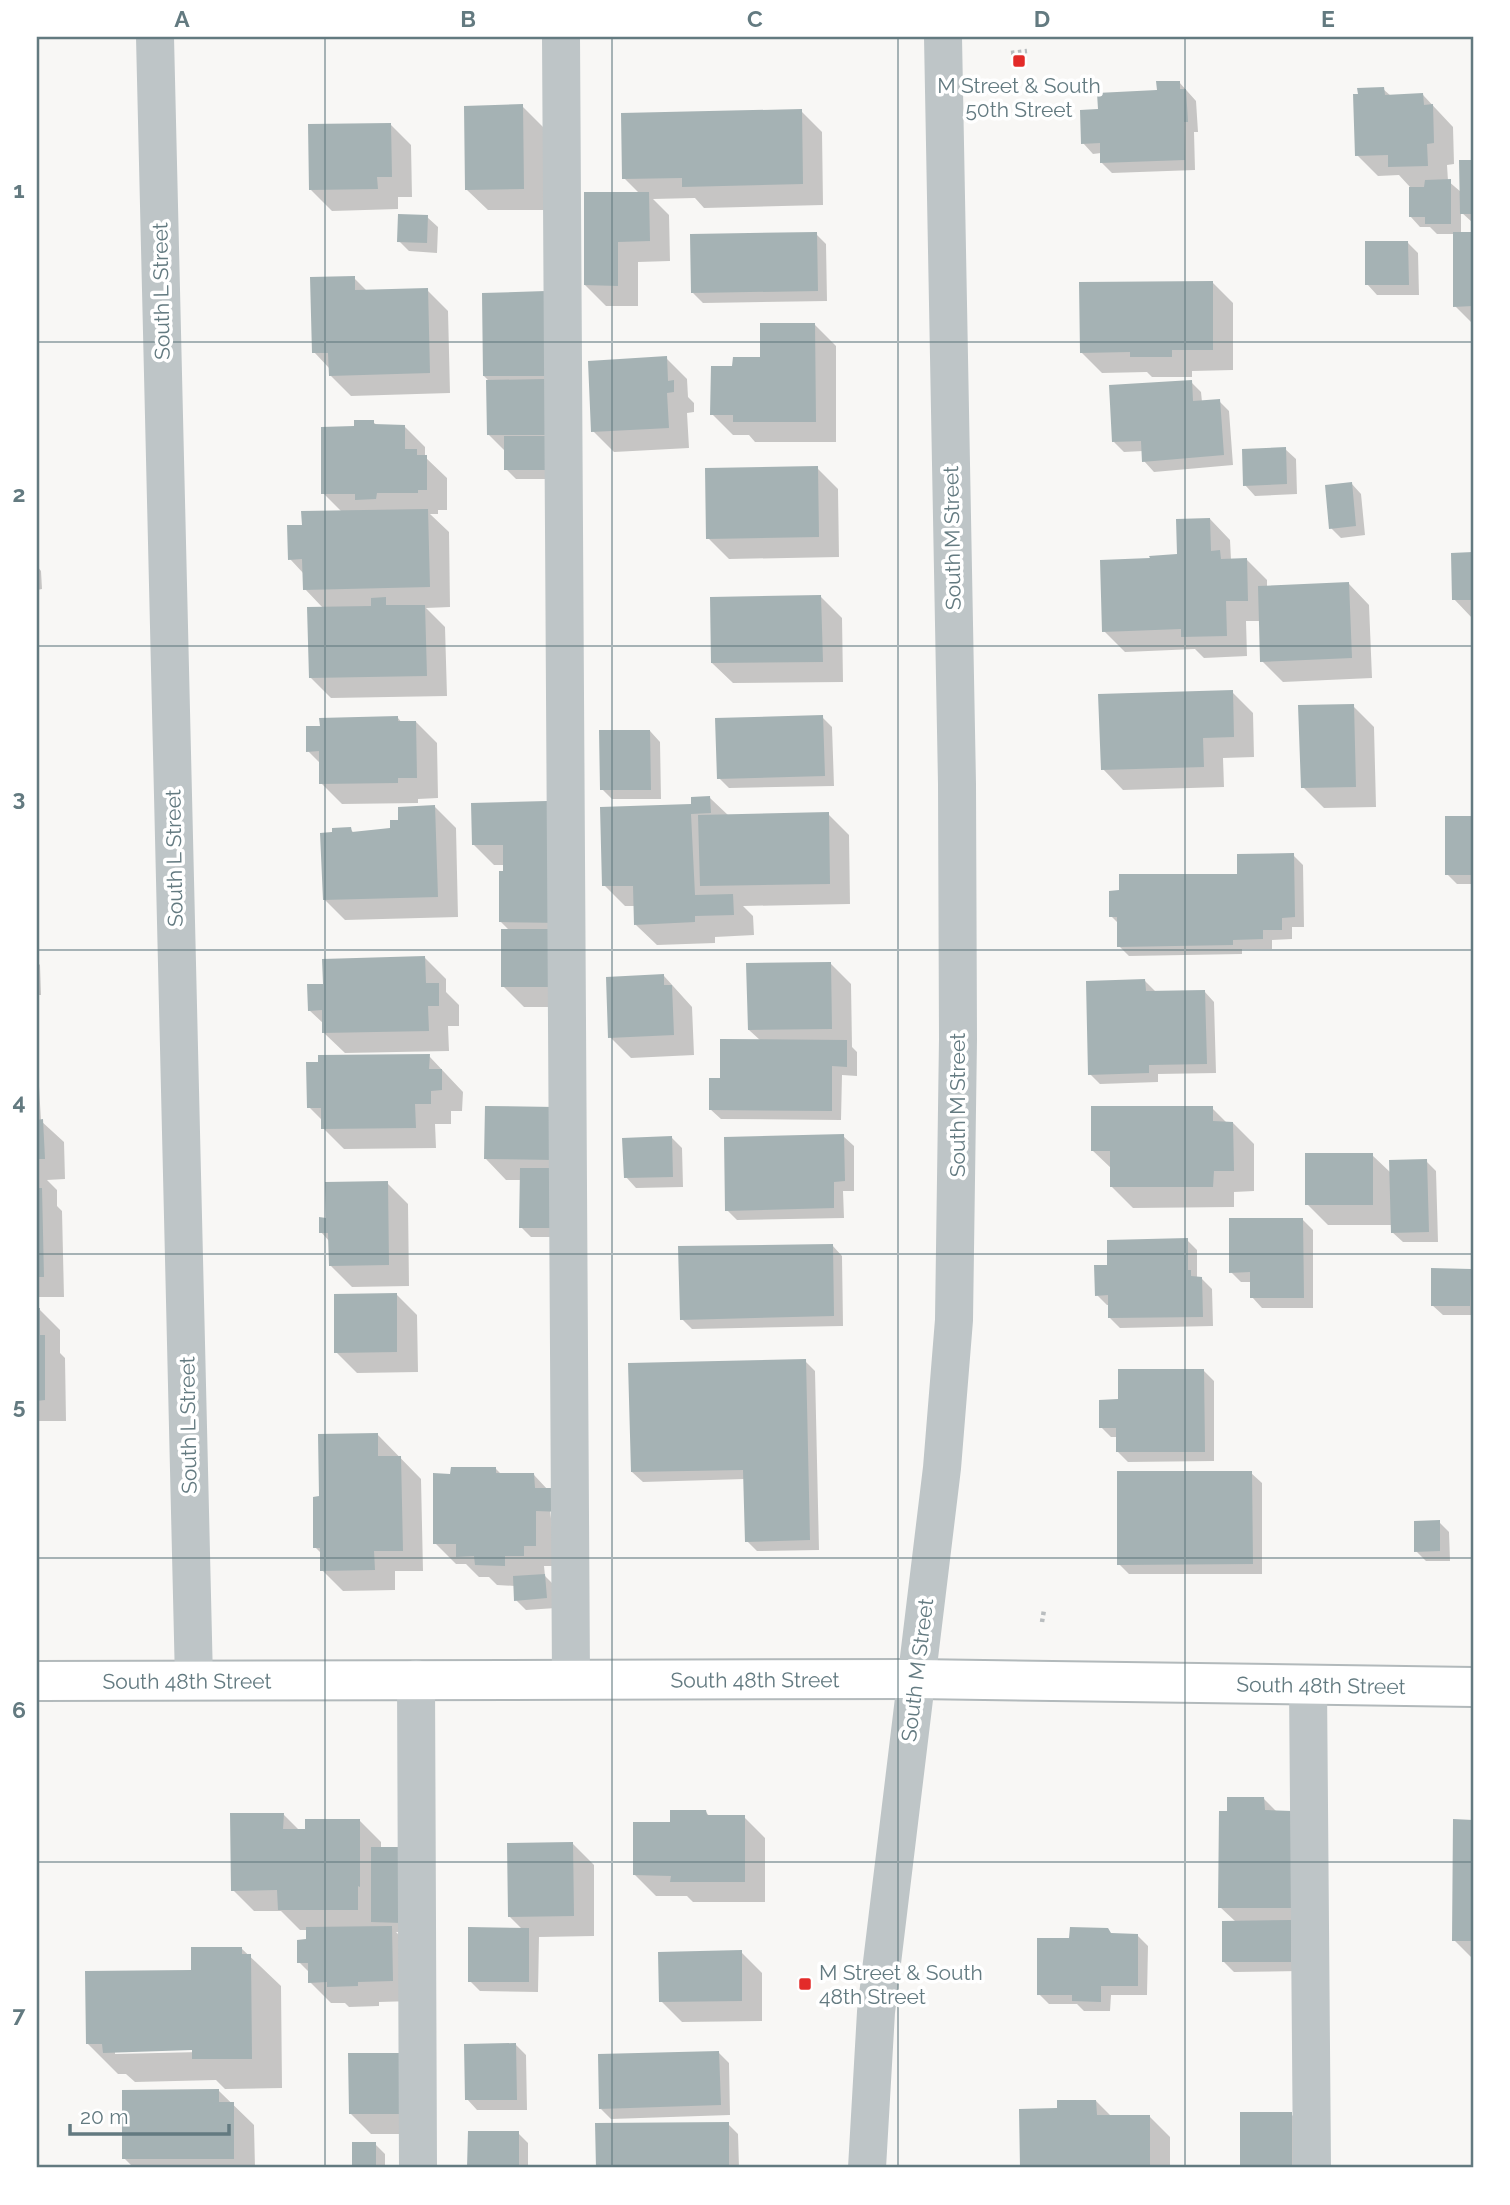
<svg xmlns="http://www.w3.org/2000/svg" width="1510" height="2205" font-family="Raleway,sans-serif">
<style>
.shadow{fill:#0003;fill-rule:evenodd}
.building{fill:#a5b2b4}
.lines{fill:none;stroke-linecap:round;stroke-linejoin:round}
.major-casing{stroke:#b2b9bb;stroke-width:42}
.path{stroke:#b9bdbf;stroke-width:4.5;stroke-dasharray:3.5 3.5;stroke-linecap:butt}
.minor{stroke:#bec5c7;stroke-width:38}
.major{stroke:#fff;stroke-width:38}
.grid{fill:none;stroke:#637a80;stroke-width:2;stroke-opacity:0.55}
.poi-dot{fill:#e32b29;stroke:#fff;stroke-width:2.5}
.labels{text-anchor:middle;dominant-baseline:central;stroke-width:7;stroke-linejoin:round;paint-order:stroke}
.poi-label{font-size:21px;fill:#637a80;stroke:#fff}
.street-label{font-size:21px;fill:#637a80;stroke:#fff}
.neatline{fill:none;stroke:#637a80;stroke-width:2.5}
.grid-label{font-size:23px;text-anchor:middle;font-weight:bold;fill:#637a80}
</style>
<rect width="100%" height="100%" fill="#f8f7f5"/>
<path class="shadow" d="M1179,82L1196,101L1198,132H1194L1195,170L1112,173L1102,163L1101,153L1093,154L1083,143L1100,111Z
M1383,89L1391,96L1423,95L1453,127L1454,164L1447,165L1448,181L1461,192V161L1473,162V223L1461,212V234H1473V324L1455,306V234H1437L1430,227H1420L1410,216V187L1399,175L1378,176L1357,155Z
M522,106L543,127L544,210H488L467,190Z
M801,111L822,132L823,205L704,208L695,198L653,199L669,215L670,261L638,262V306H606L585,285L640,194L624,178Z
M390,124L411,145L412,197H398V209L332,211L311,190Z
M427,217L438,227L437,253L409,251L399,241Z
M816,234L826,244L827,301L703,303L693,293Z
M1408,243L1418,253L1419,295H1377L1367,284Z
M354,278L368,292L427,290L448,311L450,393L351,396L330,375V369L314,352Z
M1212,282L1233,303V370L1192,371V377H1152L1147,372L1102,373L1081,352Z
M546,293L562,479H516L506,469V452L488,434L490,382L484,376Z
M815,325L836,346V442H755L749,435H733L712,414L734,368L762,358Z
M666,358L687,379L688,397L694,403V412L687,413L689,448L614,452L593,431Z
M1191,382L1201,392L1202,402L1219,401L1229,411L1233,465L1154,472L1144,461L1143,451L1124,452L1114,442Z
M373,422L378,426H404L425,447V457L447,478V510H438V514H430L449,532L450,607L426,608L445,627L447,696L331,698L310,677L323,608L305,589L304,574L290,559L303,526L342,512L323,493L355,428Z
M1285,449L1296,459L1297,494L1255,496L1245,485Z
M817,468L838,489L839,557L729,559L708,538Z
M1351,483L1361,494L1365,535L1341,538L1331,528Z
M1210,519L1230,540L1231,560L1246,559L1267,580V587L1349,584L1369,605L1372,678L1283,682L1262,661L1261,621H1246L1247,656L1204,658L1195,649L1125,652L1104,631L1179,556Z
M1473,554V619L1454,599L1452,555Z
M37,566L41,571L42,589L37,590Z
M821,597L842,618L843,682L733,683L712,663Z
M1232,692L1253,713L1254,757L1223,758L1224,787L1123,790L1103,769Z
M1353,706L1374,727L1376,807L1324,808L1303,787Z
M822,717L832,727L834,786L729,788L719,778Z
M398,718L402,723L416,722L437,743L438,798L418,799V803L342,804L321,783V764L308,751Z
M650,731L660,742L661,799H612L602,789Z
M710,798L729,816L828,814L849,835L850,904L743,906L753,916L754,935L715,937V943L657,945L636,925V906H625L604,885L693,806Z
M473,804L574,867L580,1007H524L503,986L510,931L501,922L505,865H494L473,844Z
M435,807L456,828L458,917L345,920L324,899L350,829L355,834L392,830L400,822Z
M1447,817H1473V884H1457L1447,874Z
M1293,855L1303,865L1304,927H1292V939L1272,940V949H1242V954L1129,956L1119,946V924L1111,916L1239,876Z
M425,958L446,979V992L459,1005V1026H448L449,1051L345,1053L324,1033V1024L309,1010L325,985Z
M37,962L40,965L41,995H37Z
M830,963L851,984L852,1047L857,1052V1076L842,1075L841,1120L721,1119L710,1109L722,1079L761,1041L749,1030Z
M664,976L692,1007L694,1055L631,1058L610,1037Z
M1145,981L1155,991H1204L1214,1002L1216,1073L1158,1074V1082L1100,1084L1090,1074Z
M429,1056L463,1092L462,1111H451V1124H435L436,1148L344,1149L323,1128V1121L309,1107L320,1063Z
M37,1083L39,1086L41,1121L64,1142L65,1179L47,1180L57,1190V1206L62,1211L64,1297H37Z
M1212,1108L1227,1123H1233L1254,1144V1191L1234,1192V1207L1133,1208L1112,1187V1169L1092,1150Z
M554,1109L575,1237H531L521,1227L522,1180H506L486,1159Z
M843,1136L854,1146V1191H843L844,1218L737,1220L727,1210Z
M672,1138L682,1148L683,1187L636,1188L626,1177Z
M1372,1155L1391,1173L1426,1161L1436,1171L1438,1242H1403L1392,1232V1225H1328L1307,1204Z
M387,1183L408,1204L409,1286L352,1287L331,1266L330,1242L321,1232L328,1220Z
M1302,1219L1313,1230V1308H1262L1252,1297V1282H1241L1231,1272Z
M1187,1240L1197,1250V1278L1202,1279L1212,1289L1213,1326L1120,1328L1110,1318V1305H1107L1097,1295L1109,1267Z
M832,1245L842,1256L843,1326L692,1329L682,1319Z
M1470,1271L1473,1274V1315H1443L1432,1305Z
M396,1294L417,1315L418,1372L357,1373L336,1352Z
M39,1309L60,1330V1353L65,1358L66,1421H37V1310Z
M805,1361L815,1371L819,1550L757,1551L747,1541L745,1479L643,1482L632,1472Z
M1203,1370L1214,1381V1461L1128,1462L1118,1452V1437H1111L1101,1427L1120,1401Z
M377,1434L421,1479L423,1571H395V1590L343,1591L322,1570L321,1553L315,1547L320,1498Z
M496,1469L502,1475H534L548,1490L556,1566H544L545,1576L555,1586L556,1608L526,1610L516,1600L515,1586L497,1585L489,1577H479L466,1564H456L435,1543L452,1476Z
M1251,1473L1262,1483V1574H1129L1119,1564Z
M1439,1522L1449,1532L1450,1561H1426L1416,1551Z
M1264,1799L1277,1812L1300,1971L1234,1972L1224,1962L1236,1922L1220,1907L1228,1813Z
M706,1812L710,1817H744L765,1838V1902H693L687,1896H656L635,1875L672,1823Z
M283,1814L300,1831L360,1821L381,1842V1849L411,1932H396L413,1949V2001L379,2002V2006L349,2007L345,2003H331L310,1982V1973L299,1962L308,1941L307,1930H300L281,1911H254L233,1890Z
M1455,1821L1473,1822V1959L1454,1940Z
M573,1844L594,1865V1936L539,1937L538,1992L480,1991L470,1981L522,1929L510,1917Z
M1112,1935H1137L1148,1946L1147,1995H1111L1110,2011H1084L1077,2004H1049L1039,1994L1071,1940Z
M241,1948L281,1986L282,2088L225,2089L216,2080L135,2082L126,2074H118L87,2043L193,1971ZM201,2048V2052L115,2054V2050Z
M741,1952L762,1973V2021L682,2022L661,2001Z
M515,2044L526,2055L527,2110H477L467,2099Z
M718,2052L729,2063L730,2115L611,2119L601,2109Z
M405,2054L426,2134H371L350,2113Z
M219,2091L254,2125L255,2168H134L124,2158Z
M1096,2101L1111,2116H1149L1170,2137V2168H1022L1021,2111L1059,2110Z
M1242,2114H1291L1312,2135V2168H1242Z
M597,2124H728L738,2134L739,2168H597Z
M469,2133H518L528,2143V2168H469Z
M354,2144H375L385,2154V2168H354Z"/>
<path class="building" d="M1156,81H1180V89H1186L1188,122H1184L1185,160L1100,163V143L1081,144L1080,110L1098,109L1097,93L1157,90Z
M1384,87L1385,95L1423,93L1424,105L1433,104L1434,143L1427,144L1428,166L1388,167V155L1355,156L1353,94H1358L1357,88Z
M523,104L524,189L465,190L464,106Z
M802,109L803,184L682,187V178L622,179L621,113Z
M391,123L392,177H377L378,189L309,190L308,124Z
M1459,160H1473V214H1460Z
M1451,179V224H1425V217H1409V187H1424L1425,180Z
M584,192H649L650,241L618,242V286L584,285Z
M398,214L428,215L427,243L397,242Z
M817,232L818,291L691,293L690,234Z
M1453,232H1473V306L1453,307Z
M1365,241H1408L1409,285H1365Z
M355,276V290L428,288L430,373L329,376L328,353H312L310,277Z
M1213,281V350H1172V357H1130V352L1080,353L1079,282Z
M546,291L547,376H483L482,293Z
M760,323H815L816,422H733V415H710L711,366H732L733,357H760Z
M667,356L668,381L674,380V392L667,393L669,428L591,432L588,361Z
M546,379L547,435H487L486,380Z
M1192,380L1193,401L1220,399L1224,455L1142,462L1141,441L1112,442L1109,385Z
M354,420H374V424L405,425V449H417V455H427V490H418V493H377L376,499L355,500V494H321V427L354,426Z
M504,436H553L552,470H504Z
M1286,447L1287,484L1243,486L1242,449Z
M818,466L819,537L706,539L705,468Z
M1352,482L1356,526L1329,529L1325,485Z
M428,509L430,587L303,590L302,559L288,560L287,525H302L301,511Z
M1210,518L1211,551L1220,550L1221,559L1247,558L1248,601H1226L1227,636L1181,637V629L1102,632L1100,560L1150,558L1149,556L1177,554L1176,519Z
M1473,552V600H1452L1451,553Z
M1349,582L1352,658L1260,662L1258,586Z
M821,595L823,662L711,663L710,597Z
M386,597V605H425L427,676L309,678L307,607L371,606V598Z
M1233,690L1234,737L1203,738L1204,767L1101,770L1098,694Z
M1354,704L1356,787L1301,788L1298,705Z
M823,715L825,776L717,779L715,718Z
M398,716V721H416L417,778H398V783L319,784V751L306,752V726H320L319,718Z
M599,730H650L651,790H600Z
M710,796L711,813L691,814L695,895L733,894L734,915L695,916V922L634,925L633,886H602L600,807L691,804V797Z
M547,801L563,923L499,922V871H503V845H472L471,803Z
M435,805L438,897L323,900L320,833L332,832V828L351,827L352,832L390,828V820H398V807Z
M829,812L830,884L700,886L698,815Z
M1445,816H1473V875H1445Z
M1294,853L1295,917L1282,918V930H1263V939L1233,940V945L1117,947V917H1109V891L1119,890V874H1237V854Z
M501,929H560V987H501Z
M425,956L426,983H439V1006H428L429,1031L322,1033V1010L308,1011L307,984H323L322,959Z
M831,962L832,1029L748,1030L746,963Z
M664,974V985H672L674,1035L608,1038L606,977Z
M1145,979L1146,991L1205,990L1207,1064L1149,1065V1073L1088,1075L1086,981Z
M720,1039L847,1040V1067L832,1066V1111L709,1110V1078H720Z
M430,1054L429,1069H442V1090L431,1091V1104H415L416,1128L321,1129V1108H307L306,1062H318V1055Z
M485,1106L555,1107L554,1160L484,1159Z
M1091,1106H1213V1121L1233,1122L1234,1171H1214L1213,1187H1110V1151H1091Z
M43,1119L45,1159H37V1120Z
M844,1134L845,1181L834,1182V1208L725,1211L724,1137Z
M672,1136L673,1177L624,1178L622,1138Z
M1305,1153H1373V1205H1305Z
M1427,1159L1429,1232L1391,1233L1389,1160Z
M520,1168H566V1228H519Z
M388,1181L389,1265L329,1266L328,1233H319V1217L326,1218L325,1182Z
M37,1188H42L44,1277H37Z
M1229,1218H1303L1304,1298H1250V1272L1229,1273Z
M1188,1238V1270H1191V1276L1202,1277L1203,1317L1108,1318V1295L1095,1296L1094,1265H1107V1240Z
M833,1244L834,1316L680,1320L678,1246Z
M1431,1268L1471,1269L1470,1306H1431Z
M397,1293V1352L334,1353V1294Z
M37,1308H40V1335H45V1400L37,1401Z
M806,1359L810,1540L745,1542L743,1470L631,1472L628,1363Z
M1118,1369H1204L1205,1452H1116V1428H1099V1400L1118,1399Z
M378,1433V1456H401L403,1551H374L375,1570L320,1571V1548H313V1497L319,1496L318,1434Z
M451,1467H496V1473H534L535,1488H562V1512L536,1511V1546H524V1556H505V1566L475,1565L474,1556L456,1557V1544H433V1473L450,1474Z
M1117,1471H1252L1253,1564L1117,1565Z
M1440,1520V1551L1414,1552V1521Z
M545,1574L547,1598L514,1601L513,1576Z
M1227,1797H1264L1265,1810L1292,1811V1908H1218L1219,1811H1227Z
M670,1810H706L707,1815H745V1882H670L671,1876L633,1875V1822H670Z
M230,1813H284L283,1829H305V1819H360V1887L358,1886V1910H278L277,1890L231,1891Z
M1453,1819L1473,1820V1941H1452Z
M573,1842L574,1916L508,1917L507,1843Z
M371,1847H402V1923L371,1922Z
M1291,1920V1962H1222V1921Z
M392,1926L393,1981L358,1982V1986L327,1987V1982L308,1983V1963H297V1940L306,1939V1927Z
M468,1927L529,1928V1982H468Z
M1070,1927L1108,1928L1111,1933L1138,1934V1986H1101V2002L1072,2001V1995H1037V1938H1069Z
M191,1947H242V1954H251L252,2059H192V2050L103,2053L102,2044H86L85,1971L191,1970Z
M742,1950V2001L659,2002L658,1952Z
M516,2043L517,2100H465L464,2044Z
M719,2051L721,2105L599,2109L598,2054Z
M348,2053H405L406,2114H349Z
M219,2089V2102H234V2159H122V2090Z
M1057,2100H1096L1097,2115H1150V2168H1020L1019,2109L1057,2108Z
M1240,2112H1292V2168H1240Z
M729,2122V2168H596L595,2123Z
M468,2131H519V2168H467Z
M352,2142H376V2168H352Z"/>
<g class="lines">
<defs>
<g id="major">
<path id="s1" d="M37,1681L916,1679L1473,1687"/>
</g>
</defs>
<use href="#major" class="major-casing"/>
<path class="path" d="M1011,53L1027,51
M1042,1622L1044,1610"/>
<path class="minor" d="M155,37L194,1680
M561,37L571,1679
M416,1679L418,2168
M1308,1685L1312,2168
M867,2168L876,2012L942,1468L954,1320L958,1039L957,784L943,37"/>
<use href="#major" class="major"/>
</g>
<path class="grid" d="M325,37V2168M612,37V2168M898,37V2168M1185,37V2168M37,342H1473M37,646H1473M37,950H1473M37,1254H1473M37,1558H1473M37,1862H1473"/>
<g class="poi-dot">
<rect x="1012" y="54" width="14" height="14" rx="3.5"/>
<rect x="798" y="1977" width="14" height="14" rx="3.5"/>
</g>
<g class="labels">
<g class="poi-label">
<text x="1019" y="85">M Street &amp; South<tspan x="1019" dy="24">50th Street</tspan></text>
<text x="819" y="1972" text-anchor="start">M Street &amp; South<tspan x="819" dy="24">48th Street</tspan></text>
</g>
<g class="street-label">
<text transform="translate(161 291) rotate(-91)">South L Street</text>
<text transform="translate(952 538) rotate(-91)">South M Street</text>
<text transform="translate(174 858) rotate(-91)">South L Street</text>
<text transform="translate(957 1105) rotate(-90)">South M Street</text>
<text transform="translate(188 1425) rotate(-91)">South L Street</text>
<text transform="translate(917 1670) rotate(-83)">South M Street</text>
<text stroke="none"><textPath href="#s1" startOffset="718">South 48th Street</textPath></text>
<text stroke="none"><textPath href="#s1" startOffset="150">South 48th Street</textPath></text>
<text stroke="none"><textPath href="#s1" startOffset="1284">South 48th Street</textPath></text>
</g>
</g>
<rect width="1510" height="2205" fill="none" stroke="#ffffff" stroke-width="77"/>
<path d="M70 2124v10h159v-10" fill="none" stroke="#637a80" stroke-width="3.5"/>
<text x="80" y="2124" font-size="21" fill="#637a80" stroke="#ffffff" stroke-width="5" paint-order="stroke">20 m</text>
<rect x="38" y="38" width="1434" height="2128" class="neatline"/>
<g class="grid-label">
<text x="182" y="27">A</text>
<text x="468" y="27">B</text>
<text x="755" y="27">C</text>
<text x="1042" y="27">D</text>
<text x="1328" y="27">E</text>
<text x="19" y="198">1</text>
<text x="19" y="502">2</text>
<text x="19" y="806">3</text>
<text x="19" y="1110">4</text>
<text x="19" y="1414">5</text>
<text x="19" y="1718">6</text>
<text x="19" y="2022">7</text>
</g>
</svg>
